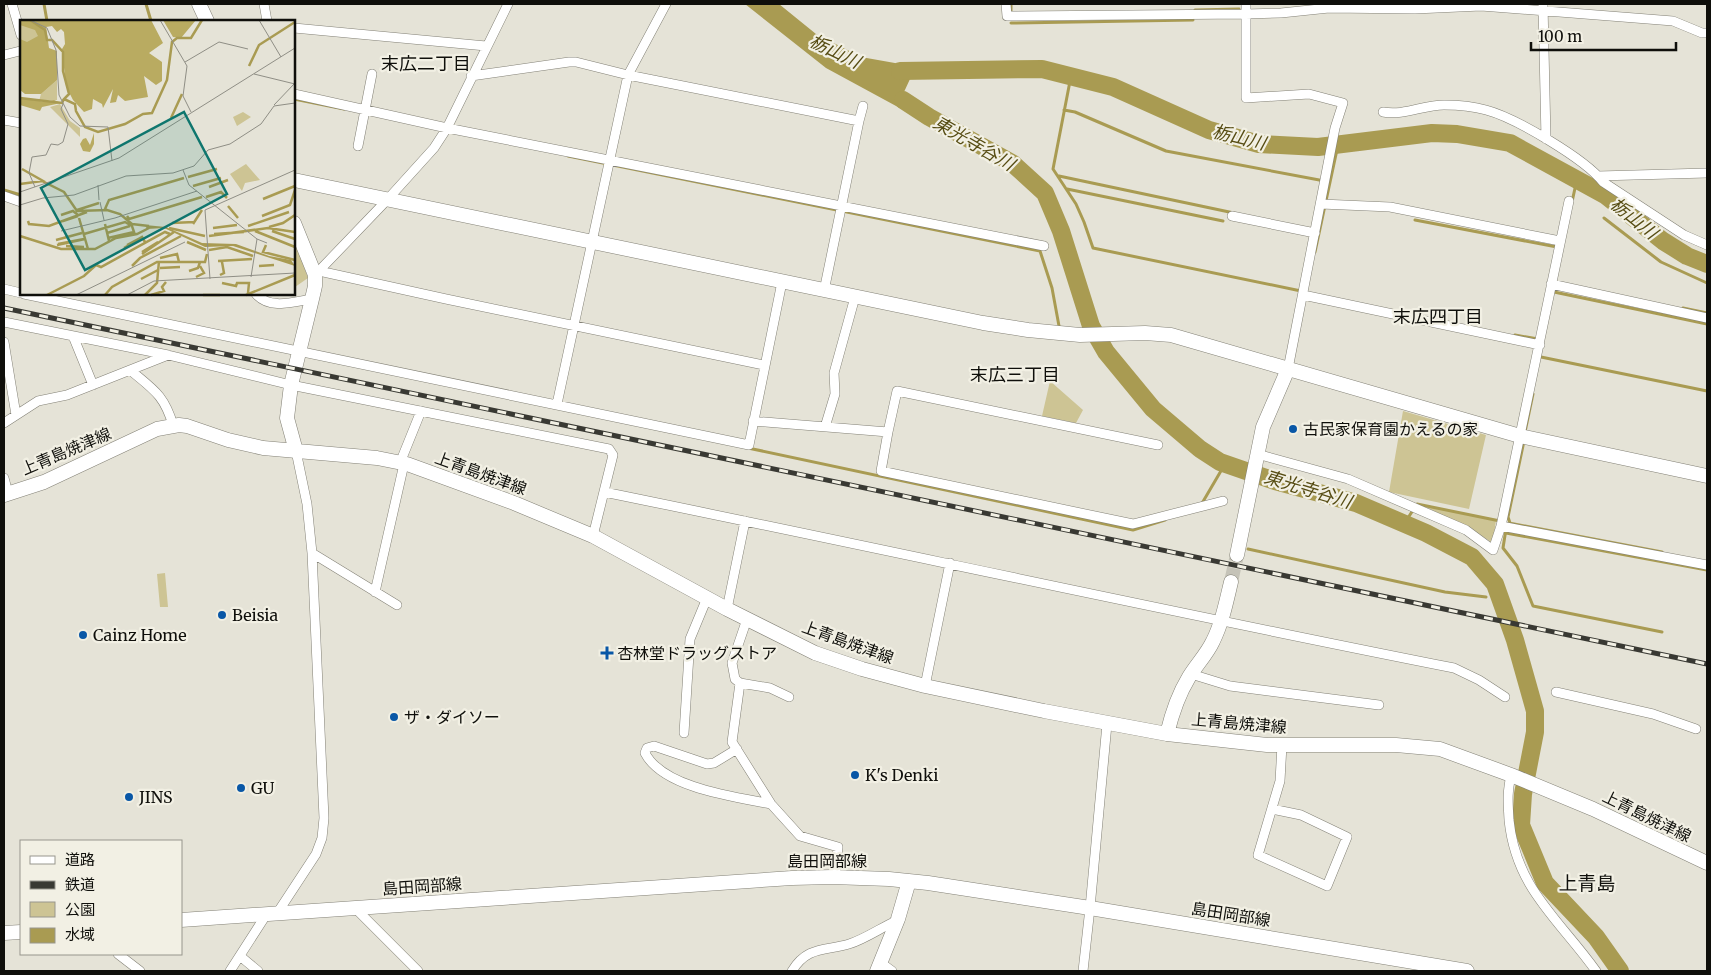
<svg xmlns="http://www.w3.org/2000/svg" width="1711" height="975" font-family="Merriweather,'Noto Sans JP',serif">
<style>
.green{fill:#cdc494}
.water{fill:#a99b52}
.lines{fill:none;stroke-linecap:round;stroke-linejoin:round}
.stream{stroke:#a99b52;stroke-width:3}
.river{stroke:#a99b52;stroke-width:18}
.secondary-tunnel{stroke:#c5c3b8;stroke-width:14;stroke-dasharray:14 7;stroke-linecap:butt}
.street-casing{stroke:#838176;stroke-width:10}
.secondary-casing{stroke:#838176;stroke-width:15}
.street{stroke:#fff;stroke-width:9}
.secondary{stroke:#fff;stroke-width:14}
.rail-casing{stroke:#393933;stroke-width:5}
.rail{stroke:#f2f0e4;stroke-width:3;stroke-dasharray:9;stroke-linecap:butt}
.poi-dot{fill:#0957a6;stroke:#f2f0e4;stroke-width:2}
.labels{text-anchor:middle;dominant-baseline:central;stroke-width:4.5;stroke-linejoin:round;paint-order:stroke}
.poi-label{font-size:16px;fill:#0f0f0b;stroke:#f2f0e4;text-anchor:start}
.street-label{font-size:16px;fill:#0f0f0b;stroke:#f2f0e4}
.water-label{font-size:18px;font-style:italic;fill:#574d14;stroke:#f2f0e4}
.neighbourhood-label{font-size:18px;fill:#0f0f0b;stroke:#f2f0e4}
.quarter-label{font-size:19px;fill:#0f0f0b;stroke:#f2f0e4}
.inset-river{fill:none;stroke:#a99b52;stroke-width:2.5}
.inset-road{fill:none;stroke:#8f8e85;stroke-width:1}
.view{fill:#0f766e;fill-opacity:0.15;stroke:#0f766e;stroke-width:2.5}
.inset-edge{fill:none;stroke:#0f0f0b;stroke-width:2.5}
</style>
<rect width="100%" height="100%" fill="#e5e3d7"/>
<path class="green" d="M294,239L308,278L295,287L294,285Z
M1050,381L1083,410L1076,423L1042,416Z
M1403,411L1486,435L1469,509L1389,492Z
M1422,505L1496,520L1493,543L1466,527Z
M165,573L168,607H160L157,574Z"/>
<path class="water" d="M745,4H779L816,34L861,57L923,68L922,77L910,79L904,92L923,108L920,119L826,68Z"/>
<g class="lines">
<path class="stream" d="M44,4L47,21
M146,4L151,21
M1011,4V14
M1195,10L1239,9
M1011,23L1193,20
M1071,76L1053,169L1076,204L1084,222L1093,248L1301,291
M294,99L344,109
M1064,110L1075,112L1166,151L1330,182
M568,156L1040,251L1052,288L1059,326
M1059,176L1234,213
M1067,189L1223,221
M4,190L21,195
M1572,202L1577,179
M1604,218L1661,262L1707,283
M1415,220L1557,247
M1315,252L1338,145
M1554,292L1707,324
M1683,308L1707,313
M1515,335L1538,339
M1541,357L1707,391
M1525,432L1533,394
M748,448L1133,530L1165,520
M1201,505L1225,464
M1509,523L1662,552
M1510,523L1508,517L1524,441
M1404,524L1417,504L1500,521
M1506,529L1503,548L1517,566L1533,606L1662,632
M1506,533L1707,570
M1248,549L1445,592L1486,597"/>
<path class="river" d="M900,71L1042,69L1113,87L1209,130L1259,144L1318,147L1432,133L1457,134L1510,143L1605,195L1663,241L1687,256L1707,264
M903,100L929,117L1012,163L1045,193L1061,231L1091,326L1106,352L1153,409L1200,449L1220,462L1275,481L1356,503L1426,533L1472,557L1495,584L1515,640L1535,711V732L1523,794L1521,825L1545,883L1596,937L1620,971"/>
<path class="secondary-tunnel" d="M1231,582L1237,555"/>
<defs>
<path id="street" d="M12,4L21,35
M264,4L267,21
M1006,4L1007,16L1246,14L1281,13L1329,8L1415,9L1481,6L1673,21L1702,33H1707
M1246,4V98L1309,94L1343,103L1335,128L1288,369
M1543,4L1546,139
M294,28L486,46
M4,55L20,51
M471,76L569,62H576L628,75L859,121L824,291
M294,94L447,128L1044,246
M1383,112C1404,116 1423,105 1444,105C1458,105 1472,106 1486,110C1516,118 1585,159 1603,182L1684,235L1707,245
M4,120L21,123
M859,121L863,106
M358,146L372,74
M1598,176L1707,173
M4,196L21,202
M1321,204L1390,207L1560,241
M1232,216L1315,233
M319,271L446,299L764,365
M316,274L387,200L434,148L447,128L508,4
M1551,284L1707,318
M4,289L21,293
M24,294L749,445L782,282
M256,294C270,310 293,302 312,299
M1303,295L1540,345
M4,322L168,355L291,385L609,449L613,455L593,536
M73,336L93,385
M4,342L16,415
M130,370C154,390 164,395 173,425
M557,404L628,75L666,4
M753,421L888,432L897,391L1158,445
M4,423L38,401L67,395L168,355
M825,427L835,394L834,373L855,297
M888,432L881,471L1133,524L1223,501
M1257,454L1348,479L1466,530L1493,550L1501,526L1569,201
M400,463L421,411
M4,478L8,493
M604,492C888,550 1170,612 1454,668L1479,680L1505,697
M1501,526L1707,565
M312,553L397,605
M375,592L404,464
M727,609L745,521
M747,619L732,663L735,679L740,683L732,742L771,804L800,836L838,847L835,877
M1191,674L1230,686L1379,705
M740,683L770,688L789,697
M925,686L950,563
M1556,692L1653,714L1696,729
M684,733L690,639L707,598
M737,749L714,763L707,764L654,746L647,748L645,753C663,788 735,797 771,804
M1511,775C1507,794 1508,801 1509,820C1516,889 1559,919 1596,971
M1272,809L1301,815L1347,837L1327,886L1258,855L1280,781L1282,745
M356,909L418,971
M276,915L316,854L322,838L324,818L312,553L307,504L296,451
M118,954L140,971
M240,956L258,971
M881,963L892,971
M230,971L266,915
M792,971C807,946 825,951 849,944C865,939 882,927 898,920
M1083,971L1090,908L1107,724"/>
<path id="secondary" d="M199,4L207,21
M294,180L983,323L1028,330L1080,335L1145,333L1171,335L1520,436L1707,476
M294,223L315,275V286L312,299L291,385L287,418L296,451
M4,495L44,482L157,429L179,425L187,426L228,440L263,448L377,458L407,464L514,503L593,536L727,609L815,653L862,669L925,686L1044,711L1167,734L1267,745H1396L1440,749L1511,775L1593,809L1707,863
M1237,555L1263,427L1288,369
M1167,734C1172,713 1178,695 1189,677C1197,664 1207,654 1213,641C1222,623 1226,603 1231,582
M181,920L792,878L832,877L889,879L928,883L1090,908L1467,971
M4,933L21,932
M877,971L898,919L909,881"/>
</defs>
<use href="#street" class="street-casing"/>
<use href="#secondary" class="secondary-casing"/>
<use href="#street" class="street"/>
<use href="#secondary" class="secondary"/>
<defs>
<path id="rail" d="M4,308L1707,664"/>
</defs>
<use href="#rail" class="rail-casing"/>
<use href="#rail" class="rail"/>
</g>
<g class="poi-dot">
<circle cx="1293" cy="429" r="5"/>
<circle cx="222" cy="615" r="5"/>
<circle cx="83" cy="635" r="5"/>
<path d="M604.5 645.5h5v5h5v5h-5v5h-5v-5h-5v-5h5z"/>
<circle cx="394" cy="717" r="5"/>
<circle cx="855" cy="775" r="5"/>
<circle cx="241" cy="788" r="5"/>
<circle cx="129" cy="797" r="5"/>
</g>
<g class="labels">
<g class="poi-label">
<text x="1303" y="429">古民家保育園かえるの家</text>
<text x="232" y="615">Beisia</text>
<text x="93" y="635">Cainz Home</text>
<text x="617" y="653">杏林堂ドラッグストア</text>
<text x="404" y="717">ザ・ダイソー</text>
<text x="865" y="775">K's Denki</text>
<text x="251" y="788">GU</text>
<text x="139" y="797">JINS</text>
</g>
<g class="street-label">
<text transform="translate(66 451) rotate(-23)">上青島焼津線</text>
<text transform="translate(481 473) rotate(20)">上青島焼津線</text>
<text transform="translate(848 642) rotate(20)">上青島焼津線</text>
<text transform="translate(1239 723) rotate(5)">上青島焼津線</text>
<text transform="translate(1647 816) rotate(26)">上青島焼津線</text>
<text x="827" y="861">島田岡部線</text>
<text transform="translate(422 886) rotate(-4)">島田岡部線</text>
<text transform="translate(1231 914) rotate(9)">島田岡部線</text>
</g>
<g class="water-label">
<text transform="translate(835 51) rotate(26)">栃山川</text>
<text transform="translate(1239 137) rotate(14)">栃山川</text>
<text transform="translate(974 143) rotate(30)">東光寺谷川</text>
<text transform="translate(1634 218) rotate(39)">栃山川</text>
<text transform="translate(1308 489) rotate(17)">東光寺谷川</text>
</g>
<g class="neighbourhood-label">
<text x="426" y="63">末広二丁目</text>
<text x="1438" y="316">末広四丁目</text>
<text x="1015" y="374">末広三丁目</text>
</g>
<g class="quarter-label">
<text x="1587" y="883">上青島</text>
</g>
</g>
<g transform="translate(20 20)">
<rect width="275" height="275" fill="#e5e3d7"/>
<path d="M0,0H13L19,17L0,33ZM37,60V80L19,81L21,74ZM40,84L50,101L60,108V117L30,87ZM223,92L231,97L217,106L213,97ZM226,144L240,160L225,163L222,171L210,154Z" fill="#cdc494"/>
<path d="M0,0H131L143,23L129,33L142,42V61L136,65L124,56L128,77L105,81L98,75L96,82L90,83L93,69L83,88L82,84L73,79L72,89L64,92L53,80L46,66L42,29L45,24L44,12L41,9L37,12L32,6L26,7L29,28L37,31V60L21,74H5L0,70V19L7,22L18,16L15,10L0,5ZM143,0H176L161,18L153,17ZM0,78L26,82L34,80L41,83L22,87L20,91L0,85ZM74,113V124L70,132L63,131L60,124L63,119L66,118L70,125Z" fill="#b9ab61"/>
<path d="M125,205L146,207L182,223L216,224L249,236L271,240L275,246L213,226L185,227L144,208L127,209Z" fill="#a99b52"/>
<path class="inset-river" d="M10,0L25,10L27,20H32L43,32V51L49,74L44,79L55,84L56,91L65,107L78,112L105,104L123,94L132,93L147,60L152,22L157,18H171L182,0M229,46L239,25L275,2M0,78L42,83L44,79M151,98L162,74M2,149L25,162M168,157L197,149M0,164L22,161L44,172L57,191L87,190L100,194L112,204L129,206M173,166L201,158M189,167L208,160M186,177L201,172L207,178M243,179L275,166M208,186L218,198M85,189L89,180L164,158M57,190L79,183M41,195L53,191L58,195M107,196L109,199L182,177M242,196L270,185L275,170M59,198L68,229M8,201L9,204L29,206L67,192M43,201L58,196M152,203L174,202M85,204L89,221M173,204L182,190M228,206L269,192M249,207L263,203L275,195M149,208L185,216M193,208L217,205M235,211L275,227M252,211L275,219M87,213L110,206M64,214L105,202L112,206L115,215M194,214L224,212M0,216L41,229H75L96,218L117,214L129,208M189,216L248,208L275,212M88,218L114,212M36,220L62,213M167,222L186,230M38,224L64,219M37,225L65,219M107,225L122,217M246,225L243,232L275,240M46,226L64,227M104,228L122,217L125,222M189,230L207,227L233,236M122,232L138,222M122,234L154,212M140,238L157,234L159,242M198,241L232,239M112,246L120,238L161,216M239,246L254,245M140,248L160,247M169,251L178,248L180,242M200,255L204,253L202,242M176,257L184,253L180,246M121,259L138,250M202,263L216,266L217,263H229L228,273M27,275L64,256L76,245L81,247L145,212L150,214M85,275L92,267L137,242H185L187,234M125,275L137,263L139,241M131,275L144,271L142,267L146,262M183,275H200M226,275L275,255"/>
<path class="inset-road" d="M10,0L27,8L36,30L39,75L50,97L60,106L88,107L92,141M140,0L167,46L163,76L171,92M239,0L261,37M165,42L199,22L228,29M234,54L275,64M254,85L275,63M163,150L169,165L237,219L247,223M9,153L12,137L26,135L31,124L38,125L43,122L48,104L41,89L43,84M9,153L15,167M78,165L79,180M0,172L99,138L275,28M80,182L84,200M0,185L23,178L54,175L106,156L153,153L174,146L188,130L210,124L241,104L254,86L275,83M41,211L95,198L177,171M231,257L237,219M190,259L185,190L275,150M56,275L165,222M107,275L134,261L275,253"/>
<path class="view" d="M164,92L207,174L65,250L21,168Z"/>
<rect width="275" height="275" class="inset-edge"/>
</g>
<rect width="1711" height="975" fill="none" stroke="#0f0f0b" stroke-width="10"/>
<rect x="20" y="840" width="162" height="115" fill="#f2f0e4" stroke="#97968d"/>
<rect x="30" y="856" width="25" height="8" fill="#ffffff" stroke="#97968d"/>
<text x="65" y="865" font-size="15" fill="#0f0f0b">道路</text>
<rect x="30" y="881" width="25" height="8" fill="#393933" stroke="#97968d"/>
<text x="65" y="890" font-size="15" fill="#0f0f0b">鉄道</text>
<rect x="30" y="902" width="25" height="15" fill="#cdc494" stroke="#97968d"/>
<text x="65" y="915" font-size="15" fill="#0f0f0b">公園</text>
<rect x="30" y="928" width="25" height="15" fill="#a99b52" stroke="#97968d"/>
<text x="65" y="940" font-size="15" fill="#0f0f0b">水域</text>
<path d="M1531 42v8h145v-8" fill="none" stroke="#0f0f0b" stroke-width="2.5"/>
<text x="1538" y="42" font-size="15" fill="#0f0f0b" stroke="#f2f0e4" stroke-width="4" paint-order="stroke">100 m</text>
</svg>
